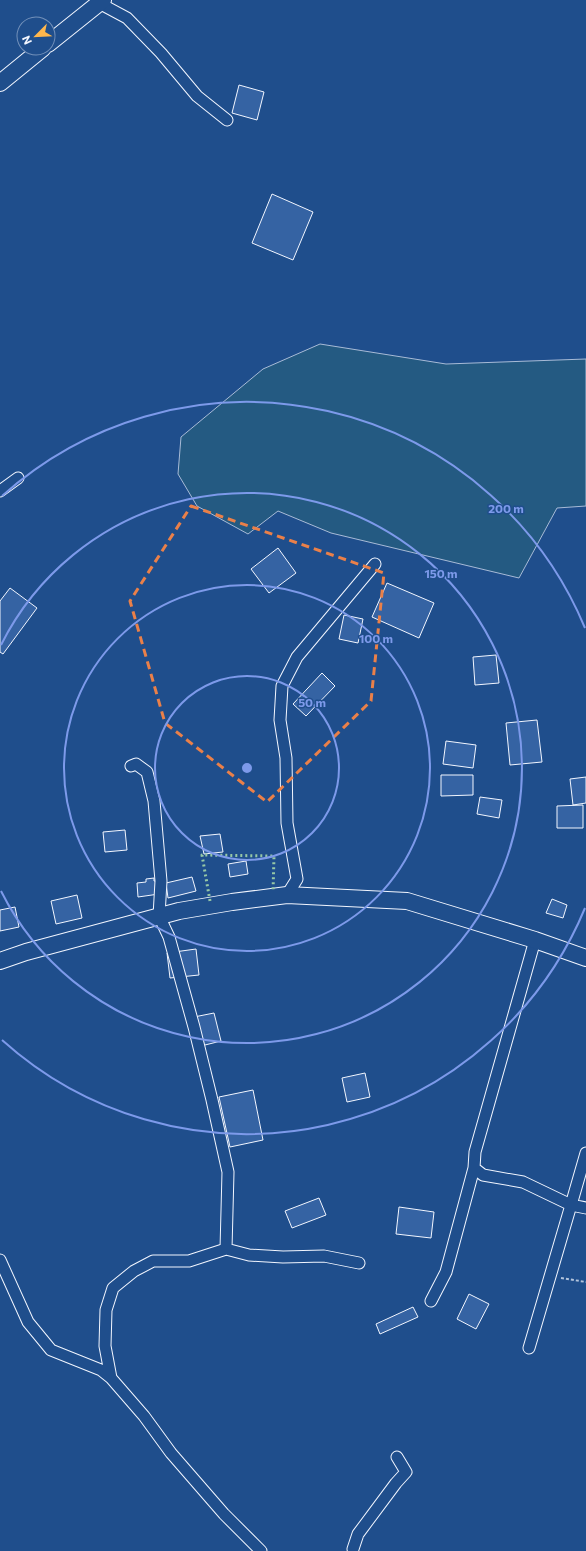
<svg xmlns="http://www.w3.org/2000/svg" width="586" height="1551" font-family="Commissioner,sans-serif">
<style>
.green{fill:#245a82;stroke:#a8bbd7}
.building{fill:#3563a3;stroke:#f2f6ff}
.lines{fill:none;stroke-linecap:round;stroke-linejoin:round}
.street-casing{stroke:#f2f6ff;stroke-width:13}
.secondary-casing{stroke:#f2f6ff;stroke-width:18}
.path{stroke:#b3c4dc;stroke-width:2;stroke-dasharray:3 2;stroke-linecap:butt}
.street{stroke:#1f4e8c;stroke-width:11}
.secondary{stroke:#1f4e8c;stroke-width:16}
.hedge{stroke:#97c8a6;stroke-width:3;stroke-dasharray:2 3;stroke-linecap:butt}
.marked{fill:none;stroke:#ea8049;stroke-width:3;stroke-dasharray:8 5;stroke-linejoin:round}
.ring{fill:none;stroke:#7d9aea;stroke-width:2}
.centre{fill:#7d9aea;stroke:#1f4e8c;stroke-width:2}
.ring-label{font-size:12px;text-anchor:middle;font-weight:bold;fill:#7d9aea;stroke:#1f4e8c;stroke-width:3;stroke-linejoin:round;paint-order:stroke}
</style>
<rect width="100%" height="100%" fill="#1f4e8c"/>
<path class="green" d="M320,344L446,364L586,359V506L557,508L519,578L331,533L278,511L248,534L197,506L178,474L181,437L263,369Z"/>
<path class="building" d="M239,85L264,92L257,120L232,113Z
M272,194L313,212L293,260L252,243Z
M278,548L296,573L269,593L251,569Z
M387,583L434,603L419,638L372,617Z
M10,588L37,608L3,654L0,652V601Z
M344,615L363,619L358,643L339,639Z
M496,655L499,683L475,685L473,657Z
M322,673L335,686L306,716L293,704Z
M537,720L542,762L510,765L506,723Z
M446,741L476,745L473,768L443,764Z
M441,775H473V795L441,796Z
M586,777V803L573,805L570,779Z
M480,797L502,800L499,818L477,814Z
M583,805V828H557V806Z
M125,830L127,850L105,852L103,832Z
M220,834L223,852L204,854L200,836Z
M246,861L248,874L230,877L228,864Z
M192,877L196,891L168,898L166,883Z
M154,878V881H158L159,894L138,897L137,883L146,882V879Z
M77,895L82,918L56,924L51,901Z
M552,899L567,905L563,918L546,913Z
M15,907L19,927L0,931V910Z
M196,949L199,975L170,978L167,953Z
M214,1013L221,1041L201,1046L194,1017Z
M365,1073L370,1097L347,1102L342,1078Z
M253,1090L263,1140L230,1147L219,1097Z
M319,1198L326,1215L292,1228L285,1211Z
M399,1207L434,1212L431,1238L396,1234Z
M469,1294L489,1304L476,1329L457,1319Z
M413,1307L418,1317L380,1334L376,1324Z"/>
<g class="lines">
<defs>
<path id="street" d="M99,3L127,18L161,53L197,96L227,120
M0,491L18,478
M287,895L297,879L287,823L286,758L280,720L282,686L297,657L375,564
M586,1153L571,1205L586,1208
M226,1249L249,1255L283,1257L324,1256L359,1263
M0,1260L28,1322L51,1350L101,1370L111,1378L144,1416L171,1453L224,1514L261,1551
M431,1301L446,1272L474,1168
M529,1348L571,1205L523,1182L483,1175L474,1168L475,1152L535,940
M111,1378L105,1346L106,1310L113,1288L134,1271L153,1261H189L226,1249L228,1172L212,1100L194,1027L169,937L159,916L161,881L154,801L147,772L136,764L131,766
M353,1549L358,1534L396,1483L406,1472L397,1457"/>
<path id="secondary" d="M48,44L103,0
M0,83L43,48
M0,961L26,952L179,911L232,902L287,895L407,901L535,940L586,958"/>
</defs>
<use href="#street" class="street-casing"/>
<use href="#secondary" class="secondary-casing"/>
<path class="path" d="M561,1278L586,1282"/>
<use href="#street" class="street"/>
<use href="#secondary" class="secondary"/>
<path class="hedge" d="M210,901L202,855L274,856L273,892"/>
</g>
<path class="marked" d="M191,506L384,573L371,701L267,802L165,723L130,601Z"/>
<g class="ring">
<circle cx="247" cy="768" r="92"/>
<circle cx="247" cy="768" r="183"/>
<path d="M1 645A275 275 0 1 1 1 891"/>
<path d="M585 908A366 366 0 0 1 2 1040M2 496A366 366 0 0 1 585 628"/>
</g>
<circle cx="247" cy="768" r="6" class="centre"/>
<g class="ring-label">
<text x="506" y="513">200 m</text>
<text x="441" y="578">150 m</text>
<text x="376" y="643">100 m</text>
<text x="312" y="707">50 m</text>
</g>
<g transform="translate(36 36) rotate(246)"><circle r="19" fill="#1f4e8c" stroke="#7391ba"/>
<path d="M0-3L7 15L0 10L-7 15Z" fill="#ffb74d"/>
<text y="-6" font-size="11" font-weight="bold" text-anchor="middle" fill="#f2f6ff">N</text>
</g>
</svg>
